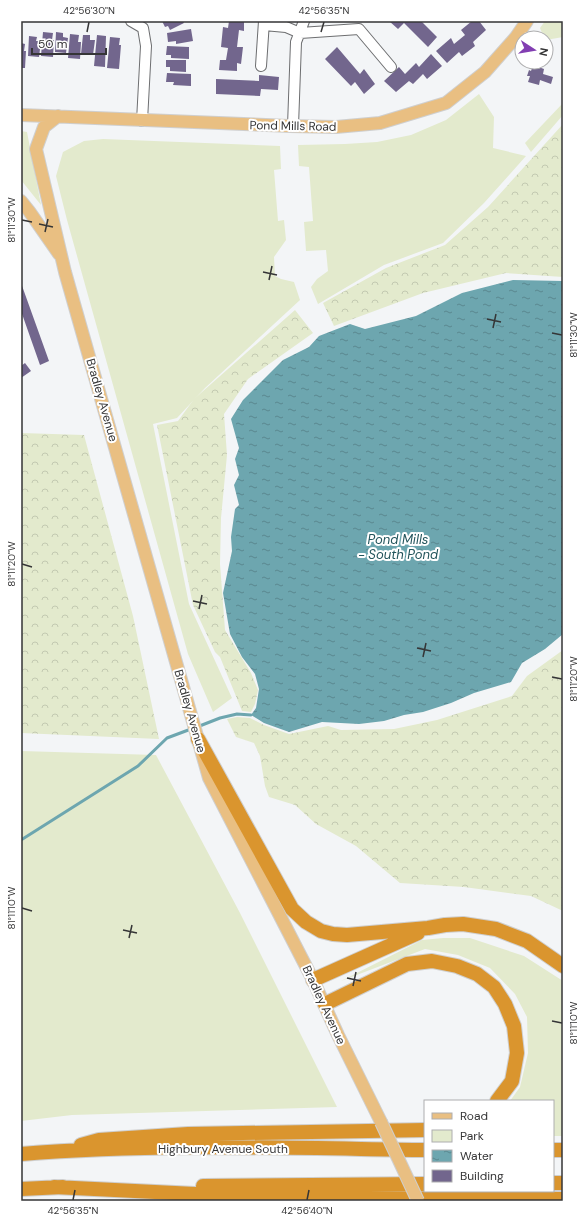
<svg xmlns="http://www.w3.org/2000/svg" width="584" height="1222" font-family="'DM Sans',sans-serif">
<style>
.green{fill:#e3eacd}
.forest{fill:url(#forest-crowns)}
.water{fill:url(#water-ripples)}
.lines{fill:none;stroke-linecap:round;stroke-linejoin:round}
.stream{stroke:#6da6af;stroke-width:3}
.building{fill:#72668d}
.minor-casing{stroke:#6d6e70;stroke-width:12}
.major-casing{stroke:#cfcfcf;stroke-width:14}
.highway-casing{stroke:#cfcfcf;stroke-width:16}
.minor{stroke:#fff;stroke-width:10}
.major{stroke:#e9bf82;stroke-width:12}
.highway{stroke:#da952e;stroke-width:14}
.major-bridge-casing{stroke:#cfcfcf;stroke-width:14;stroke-linecap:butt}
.major-bridge{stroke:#e9bf82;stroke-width:12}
.ticks{fill:none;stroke:#353536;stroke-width:1.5}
.labels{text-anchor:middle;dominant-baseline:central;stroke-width:4;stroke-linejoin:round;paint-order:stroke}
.street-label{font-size:12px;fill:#353536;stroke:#fff}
.water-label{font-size:13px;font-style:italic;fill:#23555c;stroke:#fff}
.neatline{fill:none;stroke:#353536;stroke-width:1.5}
.ticks-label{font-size:10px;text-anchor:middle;fill:#353536}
</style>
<defs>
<pattern id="forest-crowns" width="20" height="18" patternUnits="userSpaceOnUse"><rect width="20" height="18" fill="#e3eacd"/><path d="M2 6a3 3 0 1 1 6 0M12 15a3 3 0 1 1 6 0" fill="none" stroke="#c3c9b1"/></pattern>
<pattern id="water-ripples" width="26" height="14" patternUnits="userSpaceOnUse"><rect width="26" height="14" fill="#6da6af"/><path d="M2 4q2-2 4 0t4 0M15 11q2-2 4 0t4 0" fill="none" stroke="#5a888f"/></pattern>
</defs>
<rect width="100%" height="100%" fill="#f3f5f7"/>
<path class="green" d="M545,21H563V37L546,40V38H544L540,28Z
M479,94L494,117L493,148L526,156L484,203L443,243L384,265L318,304L311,287L317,279L328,271L326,250L306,251L304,222L313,221L309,167L299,166L298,145L345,144L377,142L411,135L446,120Z
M563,103V115L531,152L525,143Z
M21,131L27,132L41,205L21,180Z
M103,139L280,146L281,169L274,170L278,221L284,220L286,240L274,257L275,276L281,279L294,282L300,300L205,388L177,418L153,424L189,604L232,698L213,712L188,654L67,220L56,176L63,152L84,141Z
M21,751L156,755L240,913L337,1107L72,1115L21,1121Z
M443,938H470L524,956L563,981V1136H553V1101H510L520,1087L528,1053L527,1017L515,994L490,968L458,955L425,949L341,981L422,940Z"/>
<path class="forest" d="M563,124V277L506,273L423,293L334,326L323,303L386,268L445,245L488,207Z
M295,310L313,333L248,379L224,414L227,455L221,518L220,564L225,630L251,673L258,690L255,704L251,712L242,711L220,657L215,652L193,605L157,425L178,421L194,399Z
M21,433L84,435L133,616L159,739L21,733Z
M563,650V911L531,896L464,887L400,883L356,846L316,824L295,805L269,797L265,786L260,756L254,743L236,737L227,719L237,717L250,718L264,725L289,734L328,726L341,730L394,729L437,720L512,696L527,676Z"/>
<path class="water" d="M513,280L563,281V634L545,649L522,663L511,682L474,693L451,703L423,712L404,715L384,721L359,724L322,722L289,732L264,723L251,715L256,708L259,689L255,674L242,657L230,634L223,593L232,551L231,537L235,509L239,505L234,485L239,475L235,459L239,448L231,419L243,400L283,360L309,347L319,336L350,324L365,329L416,316L462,293Z"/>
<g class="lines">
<path class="stream" d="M197,727L220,718L237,714L251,715
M21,840L138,766L167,738L191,729"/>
</g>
<path class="building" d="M162,21H183L184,23L170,30L168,26L165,27Z
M229,21H244V31L239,30L237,47H243L241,64L237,63V71L219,70L220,60H226L228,48L221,47L223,27L228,28Z
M389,21H421L437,37L428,47L404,23L398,29Z
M472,21H479L486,30L473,42L475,46L462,56L459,52L447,63L436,51L451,38L454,44L465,35L461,30Z
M191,29L193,41L176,44V41L168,42L167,33Z
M43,32L53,33L52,40H54L53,57L41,56Z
M56,32L63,33V37L68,38L66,53L55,52Z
M70,34L79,35L78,42H81L80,59L68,58Z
M83,35H90V40H95L93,55L81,54Z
M97,35L106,36L105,67L94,66Z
M29,36L37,37L36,41H41L39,57L28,56Z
M110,37L120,38L119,45H121L119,69L107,68Z
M21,43L25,44L24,51H26L25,68H21Z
M167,46L189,47V59L171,58V55H166Z
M337,47L360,74L364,69L375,84L364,94L355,82L351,86L325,59Z
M431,54L442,66L427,79L423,74L413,84L409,81L396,92L384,81L399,67L405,74L416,63L419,67Z
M166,60H186V72L170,71V67H166Z
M533,65L544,69L543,74L553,77L551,84L540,80L539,85L528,82L530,76H527L529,70L531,71Z
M167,73L191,74V86L173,85L174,82H166Z
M259,75L279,77L278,90L261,89L260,96L216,94V79L259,81Z
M21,283L49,361L40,365L21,311Z
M25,363L31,371L21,378V366Z"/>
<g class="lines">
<defs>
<path id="minor" d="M131,21L143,28L146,46L142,121
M264,25L286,27L300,33L359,29L391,67
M261,66L264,21
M293,126L296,42L304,21"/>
<path id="major" d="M21,115L290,126L336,127L380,123L446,103L485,72L516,37L527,21
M58,116L44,127L36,149L65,272L209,778L313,980L338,1035L381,1122
M21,201L29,211L59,254"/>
<path id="highway" d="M198,739L292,909L306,922L321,931L333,934L347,935L428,928L445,925L463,924L496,929L527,941L563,966
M313,980L418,933
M325,1004L407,964L432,961L457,966L477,974L494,987L505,1004L514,1026L517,1053L512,1081L497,1101
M81,1145L99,1140L188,1134L425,1130
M553,1150H563
M21,1154C155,1143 290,1148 425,1150
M553,1183H563
M203,1186L425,1184
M54,1187L278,1198L563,1199
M21,1189L63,1187"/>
</defs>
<use href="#minor" class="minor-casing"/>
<use href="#major" class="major-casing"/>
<use href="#highway" class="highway-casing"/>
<use href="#minor" class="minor"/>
<use href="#major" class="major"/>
<use href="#highway" class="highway"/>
<defs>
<path id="major-bridge" d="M381,1122L418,1201"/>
</defs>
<use href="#major-bridge" class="major-bridge-casing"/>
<use href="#major-bridge" class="major-bridge"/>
</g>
<path class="ticks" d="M87,32L89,22M321,32L324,22M22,220L32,222M39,224L53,227M45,232L48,219M263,272L277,275M269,280L272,266M487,319L501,322M493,328L496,314M552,333L562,335M22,564L32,567M193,601L207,604M199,609L202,595M417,648L431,651M423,657L426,643M552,677L562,679M22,908L32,911M123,930L137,933M129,938L132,925M347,978L361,981M353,986L356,972M552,1021L562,1023M73,1200L75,1190M307,1200L309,1190"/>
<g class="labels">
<g class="street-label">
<text transform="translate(293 126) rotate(1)">Pond Mills Road</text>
<text transform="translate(102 400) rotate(74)">Bradley Avenue</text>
<text transform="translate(190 711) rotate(74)">Bradley Avenue</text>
<text transform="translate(324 1005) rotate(65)">Bradley Avenue</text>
<text x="223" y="1149">Highbury Avenue South</text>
</g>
<g class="water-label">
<text x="398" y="539">Pond Mills<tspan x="398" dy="15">- South Pond</tspan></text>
</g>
</g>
<rect width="584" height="1222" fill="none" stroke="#ffffff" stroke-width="44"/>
<rect x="424" y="1100" width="130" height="92" fill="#ffffff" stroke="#aeaeaf"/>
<rect x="432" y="1113" width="20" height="6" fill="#e9bf82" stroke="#aeaeaf"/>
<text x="460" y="1120" font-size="12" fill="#353536">Road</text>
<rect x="432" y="1130" width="20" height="12" fill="#e3eacd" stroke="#aeaeaf"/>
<text x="460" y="1140" font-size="12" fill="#353536">Park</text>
<rect x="432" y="1150" width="20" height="12" fill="url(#water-ripples)" stroke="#aeaeaf"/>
<text x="460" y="1160" font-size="12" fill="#353536">Water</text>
<rect x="432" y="1170" width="20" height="12" fill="#72668d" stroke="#aeaeaf"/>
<text x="460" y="1180" font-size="12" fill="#353536">Building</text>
<g transform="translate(534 50) rotate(102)"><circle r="19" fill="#ffffff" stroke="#aeaeaf"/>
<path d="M0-3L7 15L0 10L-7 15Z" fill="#823eb2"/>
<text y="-6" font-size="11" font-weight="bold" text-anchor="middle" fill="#353536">N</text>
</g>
<path d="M32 48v6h74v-6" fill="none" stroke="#353536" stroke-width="2"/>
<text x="38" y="48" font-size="12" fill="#353536" stroke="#ffffff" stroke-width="3" paint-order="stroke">50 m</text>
<rect x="22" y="22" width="540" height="1178" class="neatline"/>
<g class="ticks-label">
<text x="89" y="14">42°56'30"N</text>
<text x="324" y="14">42°56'35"N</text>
<text transform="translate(11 220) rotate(-90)" y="4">81°11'30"W</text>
<text transform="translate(573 335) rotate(-90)" y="4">81°11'30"W</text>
<text transform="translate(11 564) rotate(-90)" y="4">81°11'20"W</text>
<text transform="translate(573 679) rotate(-90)" y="4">81°11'20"W</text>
<text transform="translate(11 908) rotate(-90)" y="4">81°11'10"W</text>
<text transform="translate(573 1023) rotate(-90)" y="4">81°11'10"W</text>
<text x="73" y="1214">42°56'35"N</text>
<text x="307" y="1214">42°56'40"N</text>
</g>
</svg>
